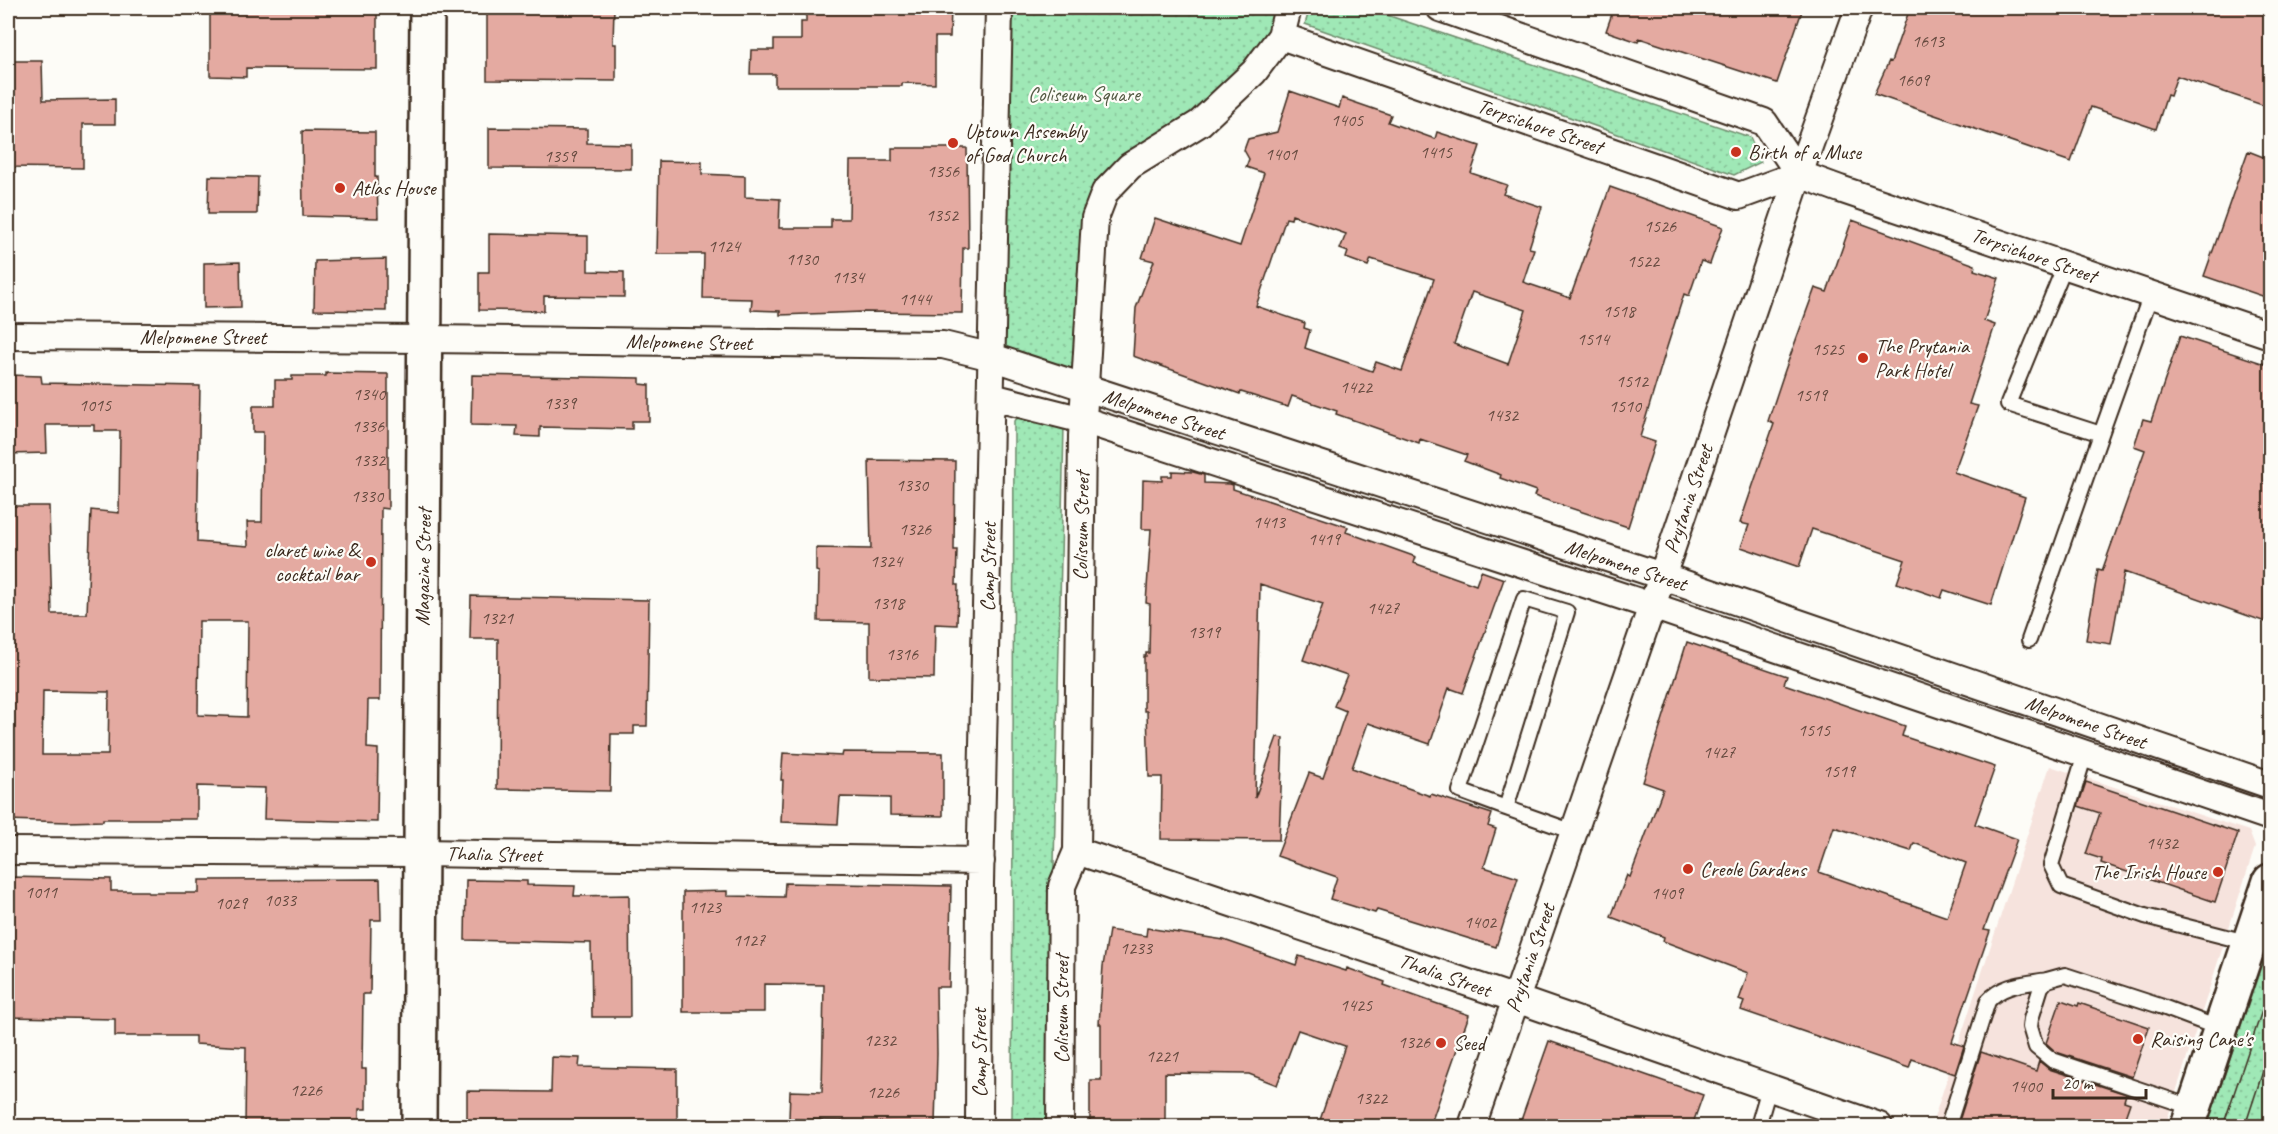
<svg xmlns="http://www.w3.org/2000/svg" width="2278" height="1134" font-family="Caveat,sans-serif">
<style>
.built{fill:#f6e3dd}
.green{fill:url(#green-dots);stroke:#6d896a;stroke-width:1.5}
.building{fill:#e4aaa1;stroke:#3b2a1e;stroke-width:1.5;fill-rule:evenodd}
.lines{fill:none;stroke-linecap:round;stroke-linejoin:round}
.lane-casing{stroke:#3b2a1e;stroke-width:18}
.street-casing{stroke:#3b2a1e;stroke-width:30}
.secondary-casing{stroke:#3b2a1e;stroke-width:38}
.lane{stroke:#fdfcf7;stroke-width:14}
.street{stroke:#fdfcf7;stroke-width:26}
.secondary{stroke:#fdfcf7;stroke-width:33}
.tram{stroke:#3b2a1e;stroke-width:1.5}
.poi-dot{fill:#c8321e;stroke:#fdfcf7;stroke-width:2}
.labels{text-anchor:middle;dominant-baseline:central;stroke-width:4.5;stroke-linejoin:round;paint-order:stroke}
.number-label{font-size:18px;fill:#654a3f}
.park-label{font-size:21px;fill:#545a44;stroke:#fdfcf7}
.street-label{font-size:21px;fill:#3b2a1e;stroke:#fdfcf7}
.poi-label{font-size:21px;fill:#3b2a1e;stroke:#fdfcf7;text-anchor:start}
</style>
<defs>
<pattern id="green-dots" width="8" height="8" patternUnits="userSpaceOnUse" patternTransform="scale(1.5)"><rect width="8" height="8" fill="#9fe8b6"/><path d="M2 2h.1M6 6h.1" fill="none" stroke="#8ac79c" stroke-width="1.8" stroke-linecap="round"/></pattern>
</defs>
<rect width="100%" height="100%" fill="#fdfcf7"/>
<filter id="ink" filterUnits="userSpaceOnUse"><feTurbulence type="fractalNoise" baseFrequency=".0167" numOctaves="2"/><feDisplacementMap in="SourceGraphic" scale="12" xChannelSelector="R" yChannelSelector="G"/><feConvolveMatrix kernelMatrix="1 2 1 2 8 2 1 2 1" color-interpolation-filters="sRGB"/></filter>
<g filter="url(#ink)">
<path class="built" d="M2050,766L2249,831L2255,847L2165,1126H1960L1934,1118Z"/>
<path class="green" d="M999,8H1288L1281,36L1105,192L1085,388L992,357Z
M1310,8H1366L1750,137L1761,162L1734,175L1305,24Z
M1024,414L1064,426L1048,1126H1012L1014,421Z
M2270,940V1103L2262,1126H2207Z"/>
<path class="building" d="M210,8H377V69L246,68V77L210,76Z
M487,8H614L613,44H616V81L487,80Z
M806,8H951L950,37H935V84L902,83V86H775V74H750L751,50H774V40H801V22H806Z
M1614,8H1803L1777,83L1639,38L1638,42L1606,31Z
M1910,8H2271V108L2177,76L2170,96L2167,95L2156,129L2091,107L2071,162L1874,94L1889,61L1891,62Z
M8,61H42L43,100L115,99V124H83V168L8,167Z
M1290,91L1339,108L1342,98L1391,115L1388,122L1435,139L1437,132L1480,146L1471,173L1507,185L1503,194L1542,207L1529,248L1534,249L1523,282L1570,298L1610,187L1723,227L1710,264L1701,261L1689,296L1684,294L1667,347L1640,437L1655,442L1628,527L1534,496L1536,491L1500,478L1501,475L1464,461L1467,455L1420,439L1419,443L1336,414L1337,411L1292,396L1288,407L1241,392L1240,394L1133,356L1136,308L1154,261L1142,258L1155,218L1240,246L1264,173L1246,167L1249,159L1244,150L1248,139L1277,132ZM1292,215L1346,234L1340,249L1348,252L1346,258L1368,266L1371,259L1434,279L1402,371L1376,362L1372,371L1305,348L1310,330L1304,328L1305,323L1256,306L1286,218L1291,219ZM1472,292L1526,310L1508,364L1454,344Z
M489,128L587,129V143L631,144V169L489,168Z
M302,131L375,132V177H377L378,218L303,216Z
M892,148H967L968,248H963L962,313L863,312L780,315V311L751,310L752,299L703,298L704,254H657L659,161L702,162V174L745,176V197L780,199L779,228H831V219H849L850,161H892Z
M2248,151L2271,160V299L2204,276Z
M209,176L258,177L257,214H208Z
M1852,220L1975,265L1974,270L1999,278L1984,321L1995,325L1969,404L1978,406L1954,472L2025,497L1991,605L1944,590L1941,598L1897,583L1905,560L1812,529L1799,567L1741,547L1749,525L1740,523L1774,424L1768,421L1785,370L1815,288L1827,292Z
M489,234L588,236V271L624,272V297L544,296V311L479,310V272H489Z
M386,259V311L314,310L315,261Z
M240,262L241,307L204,308V263Z
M2180,336L2271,366V624L2124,572L2111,644L2086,640L2098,570L2102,571L2145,450L2134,446L2143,419L2151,421Z
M326,373L388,374V509L381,508L380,700H368L367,748L378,749L377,822L264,819L265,788L197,786V819H103V821L67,822L8,820V506H49L52,614H87L91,510L119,513L120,431H94V425H46L47,453L8,454V375L41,376L42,383L200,386L197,542L248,546L247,522H262L263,432H253V406H275V380H292V376H326ZM199,621H248L247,717L198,715ZM43,691L109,692L108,755H42Z
M472,375L640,378V384L649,385V421H632V429L540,427V437L516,436L517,426L471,425Z
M869,460L955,461L954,550H957L956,585H958L957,625L935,624L934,678L869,677V622L818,621L819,572L816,571V548L871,549Z
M1172,471L1193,472L1204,475V483L1230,484L1233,485V489L1348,527L1346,532L1416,557L1414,563L1476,585L1481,571L1504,579L1463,693L1449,688L1430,744L1368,723L1352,768L1430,796L1431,794L1492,814L1488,826L1496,829L1484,867L1518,878L1496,947L1377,910L1375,913L1330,899L1337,877L1277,856L1309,773L1323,778L1346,711L1334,706L1347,675L1303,660L1323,604L1260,584L1255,798L1277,737L1283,738L1279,840L1161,839L1162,777H1149L1147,711H1144V656H1146V653H1149L1150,604L1146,603L1151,529H1142L1143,480L1162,481V476H1172Z
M471,596L649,600L647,726H634V734H611L610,791L497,789L498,639H470Z
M1687,642L1787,676L1784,684L1905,726L1902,736L1995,767L1975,824L2017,839L1984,930L1990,931L1952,1042L1964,1046L1955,1074L1912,1059L1909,1068L1741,1010L1744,1002L1739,1000L1748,973L1663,941L1664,937L1611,917L1627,875L1630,877L1663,789L1643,782ZM1834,827L1911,851L1914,843L1966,863L1947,917L1819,872Z
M843,752L943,753V816L890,815V798L840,797L838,824L781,822L783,780H781L783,753L842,756Z
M2086,782L2238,833L2215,902L2101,863L2102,859L2086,854L2100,813L2078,806Z
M8,877L111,879V891H148V893H199V880L380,879L381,920H371L370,994H363L362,1069H366V1109H359V1126H245L246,1047L195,1044V1036H115V1019L8,1017Z
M466,880L527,881V885L575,886L574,896L629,895L630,1017H592L591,943L465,940Z
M785,883L951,886L949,987H936L937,1054L935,1124L789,1119L790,1091L822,1092L824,985L764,984V1012H683V892L727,891V896L784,897Z
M1147,928L1224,940L1296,965L1299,956L1346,971L1347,968L1385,982L1384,985L1469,1015L1430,1126H1318L1345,1046L1298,1030L1277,1085L1249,1074L1165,1073V1126H1090V1080H1101V1024H1099L1103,966L1109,930L1146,936Z
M2061,1000L2078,1006L2079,1003L2149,1027L2132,1077L2056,1052L2046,1043Z
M1549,1041L1703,1095L1692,1126H1519Z
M1981,1052L2036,1071L2039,1061L2049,1069L2126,1094L2124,1101L2130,1103L2122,1126H1974L1959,1121Z
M552,1057L580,1058L579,1067L677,1069V1126L467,1125V1091L551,1092Z"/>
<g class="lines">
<defs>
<path id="lane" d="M2065,265L2008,404L2101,434L2151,294
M2029,640L2101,434
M2085,754L2051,865L2061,886L2145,916L2250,943
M1506,808L1460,791L1524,599L1567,612L1506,808L1574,832
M2194,1108L2052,1060L2036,1047L2030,1027L2031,1019L2041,987L2047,980L2065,975L2160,1006L2221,1029
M1758,1126L1769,1088
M1948,1126L1988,1001C2003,984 2025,984 2047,980"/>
<path id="street" d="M1440,8L1764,122L1799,174L1840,189L2270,335
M1281,36L1739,196L1799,174
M8,336L425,339L943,345L992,357L1662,576L2270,785
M992,397L1083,420L1652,606L2270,817
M8,851L420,853L981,861
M1077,851L1516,999L1879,1126
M979,1126L980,883L999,8
M1060,1126L1062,886L1077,851L1082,436L1095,218L1105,192L1130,166L1200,123L1254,72L1281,36L1288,8
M1472,1126L1652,606L1799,174L1859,8"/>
<path id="secondary" d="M419,1126L427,8
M2188,1126L2270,881"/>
</defs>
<use href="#lane" class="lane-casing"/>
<use href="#street" class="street-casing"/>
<use href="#secondary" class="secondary-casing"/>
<use href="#lane" class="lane"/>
<use href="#street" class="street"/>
<use href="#secondary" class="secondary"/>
<path class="tram" d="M2223,1126L2270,987
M2245,1126L2270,1050"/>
</g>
</g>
<g class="poi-dot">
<circle cx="953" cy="143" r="6"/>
<circle cx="1736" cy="152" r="6"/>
<circle cx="340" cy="188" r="6"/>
<circle cx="1863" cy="358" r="6"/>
<circle cx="371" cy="562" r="6"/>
<circle cx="1688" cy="869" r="6"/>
<circle cx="2218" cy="872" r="6"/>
<circle cx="2138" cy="1039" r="6"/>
<circle cx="1441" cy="1043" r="6"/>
</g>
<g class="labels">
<g class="number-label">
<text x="1928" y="41">1613</text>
<text x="1913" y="80">1609</text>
<text x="1347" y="120">1405</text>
<text x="1436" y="152">1415</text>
<text x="1281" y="154">1401</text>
<text x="560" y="156">1359</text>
<text x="943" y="171">1356</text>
<text x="942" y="215">1352</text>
<text x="1660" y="226">1526</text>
<text x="724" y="246">1124</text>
<text x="802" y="259">1130</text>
<text x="1643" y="261">1522</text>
<text x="848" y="277">1134</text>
<text x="915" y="299">1144</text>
<text x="1619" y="311">1518</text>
<text x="1593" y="339">1514</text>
<text x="1828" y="349">1525</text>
<text x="1632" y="381">1512</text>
<text x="1356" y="387">1422</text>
<text x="369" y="394">1340</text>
<text x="1811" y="395">1519</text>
<text x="560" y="403">1339</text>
<text x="95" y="405">1015</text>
<text x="1625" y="406">1510</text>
<text x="1502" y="415">1432</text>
<text x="368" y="426">1336</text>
<text x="369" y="460">1332</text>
<text x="912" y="485">1330</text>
<text x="367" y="496">1330</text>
<text x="1269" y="522">1413</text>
<text x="915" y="529">1326</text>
<text x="1324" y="539">1419</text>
<text x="886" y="561">1324</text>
<text x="888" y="603">1318</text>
<text x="1383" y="608">1427</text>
<text x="497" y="618">1321</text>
<text x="1204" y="632">1319</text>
<text x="902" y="654">1316</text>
<text x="1814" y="730">1515</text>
<text x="1719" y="752">1427</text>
<text x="1839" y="771">1519</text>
<text x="2162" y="843">1432</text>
<text x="41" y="892">1011</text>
<text x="1667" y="893">1409</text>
<text x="280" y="900">1033</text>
<text x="231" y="903">1029</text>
<text x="705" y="907">1123</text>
<text x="1480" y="922">1402</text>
<text x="749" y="940">1127</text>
<text x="1136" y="948">1233</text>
<text x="1356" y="1005">1425</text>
<text x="880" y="1040">1232</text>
<text x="1414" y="1042">1326</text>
<text x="1162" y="1056">1221</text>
<text x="2026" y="1086">1400</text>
<text x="306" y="1090">1226</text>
<text x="883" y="1092">1226</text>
<text x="1371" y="1098">1322</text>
</g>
<g class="park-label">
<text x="1084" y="94">Coliseum Square</text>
</g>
<g class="street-label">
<text transform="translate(1540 126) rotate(19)">Terpsichore Street</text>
<text transform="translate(2034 255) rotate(19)">Terpsichore Street</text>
<text x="203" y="337">Melpomene Street</text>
<text transform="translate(689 342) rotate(1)">Melpomene Street</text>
<text transform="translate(1164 414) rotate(18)">Melpomene Street</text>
<text transform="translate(1688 499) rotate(-71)">Prytania Street</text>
<text transform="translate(1081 526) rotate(-89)">Coliseum Street</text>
<text transform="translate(1626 565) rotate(18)">Melpomene Street</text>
<text transform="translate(423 567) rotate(-89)">Magazine Street</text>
<text transform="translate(988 567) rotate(-89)">Camp Street</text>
<text transform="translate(2086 722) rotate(19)">Melpomene Street</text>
<text transform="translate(494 854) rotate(1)">Thalia Street</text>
<text transform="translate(1530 958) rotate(-71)">Prytania Street</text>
<text transform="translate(1445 975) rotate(19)">Thalia Street</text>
<text transform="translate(1061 1009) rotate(-90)">Coliseum Street</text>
<text transform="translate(979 1053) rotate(-90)">Camp Street</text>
</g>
<g class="poi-label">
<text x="965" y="131">Uptown Assembly<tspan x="965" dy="24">of God Church</tspan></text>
<text x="1748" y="152">Birth of a Muse</text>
<text x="352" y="188">Atlas House</text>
<text x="1875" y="346">The Prytania<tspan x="1875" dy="24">Park Hotel</tspan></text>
<text x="359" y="550" text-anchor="end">claret wine &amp;<tspan x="359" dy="24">cocktail bar</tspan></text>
<text x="1700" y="869">Creole Gardens</text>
<text x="2206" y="872" text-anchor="end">The Irish House</text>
<text x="2150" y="1039">Raising Cane's</text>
<text x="1453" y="1043">Seed</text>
</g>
</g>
<rect width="2278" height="1134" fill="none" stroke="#fdfcf7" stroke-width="30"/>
<rect x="15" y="15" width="2248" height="1104" fill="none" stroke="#3b2a1e" stroke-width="2" filter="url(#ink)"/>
<path d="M2053 1089v9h93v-9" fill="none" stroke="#3b2a1e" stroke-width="3"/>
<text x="2062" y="1089" font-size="18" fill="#3b2a1e" stroke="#fdfcf7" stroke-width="4.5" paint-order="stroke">20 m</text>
</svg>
